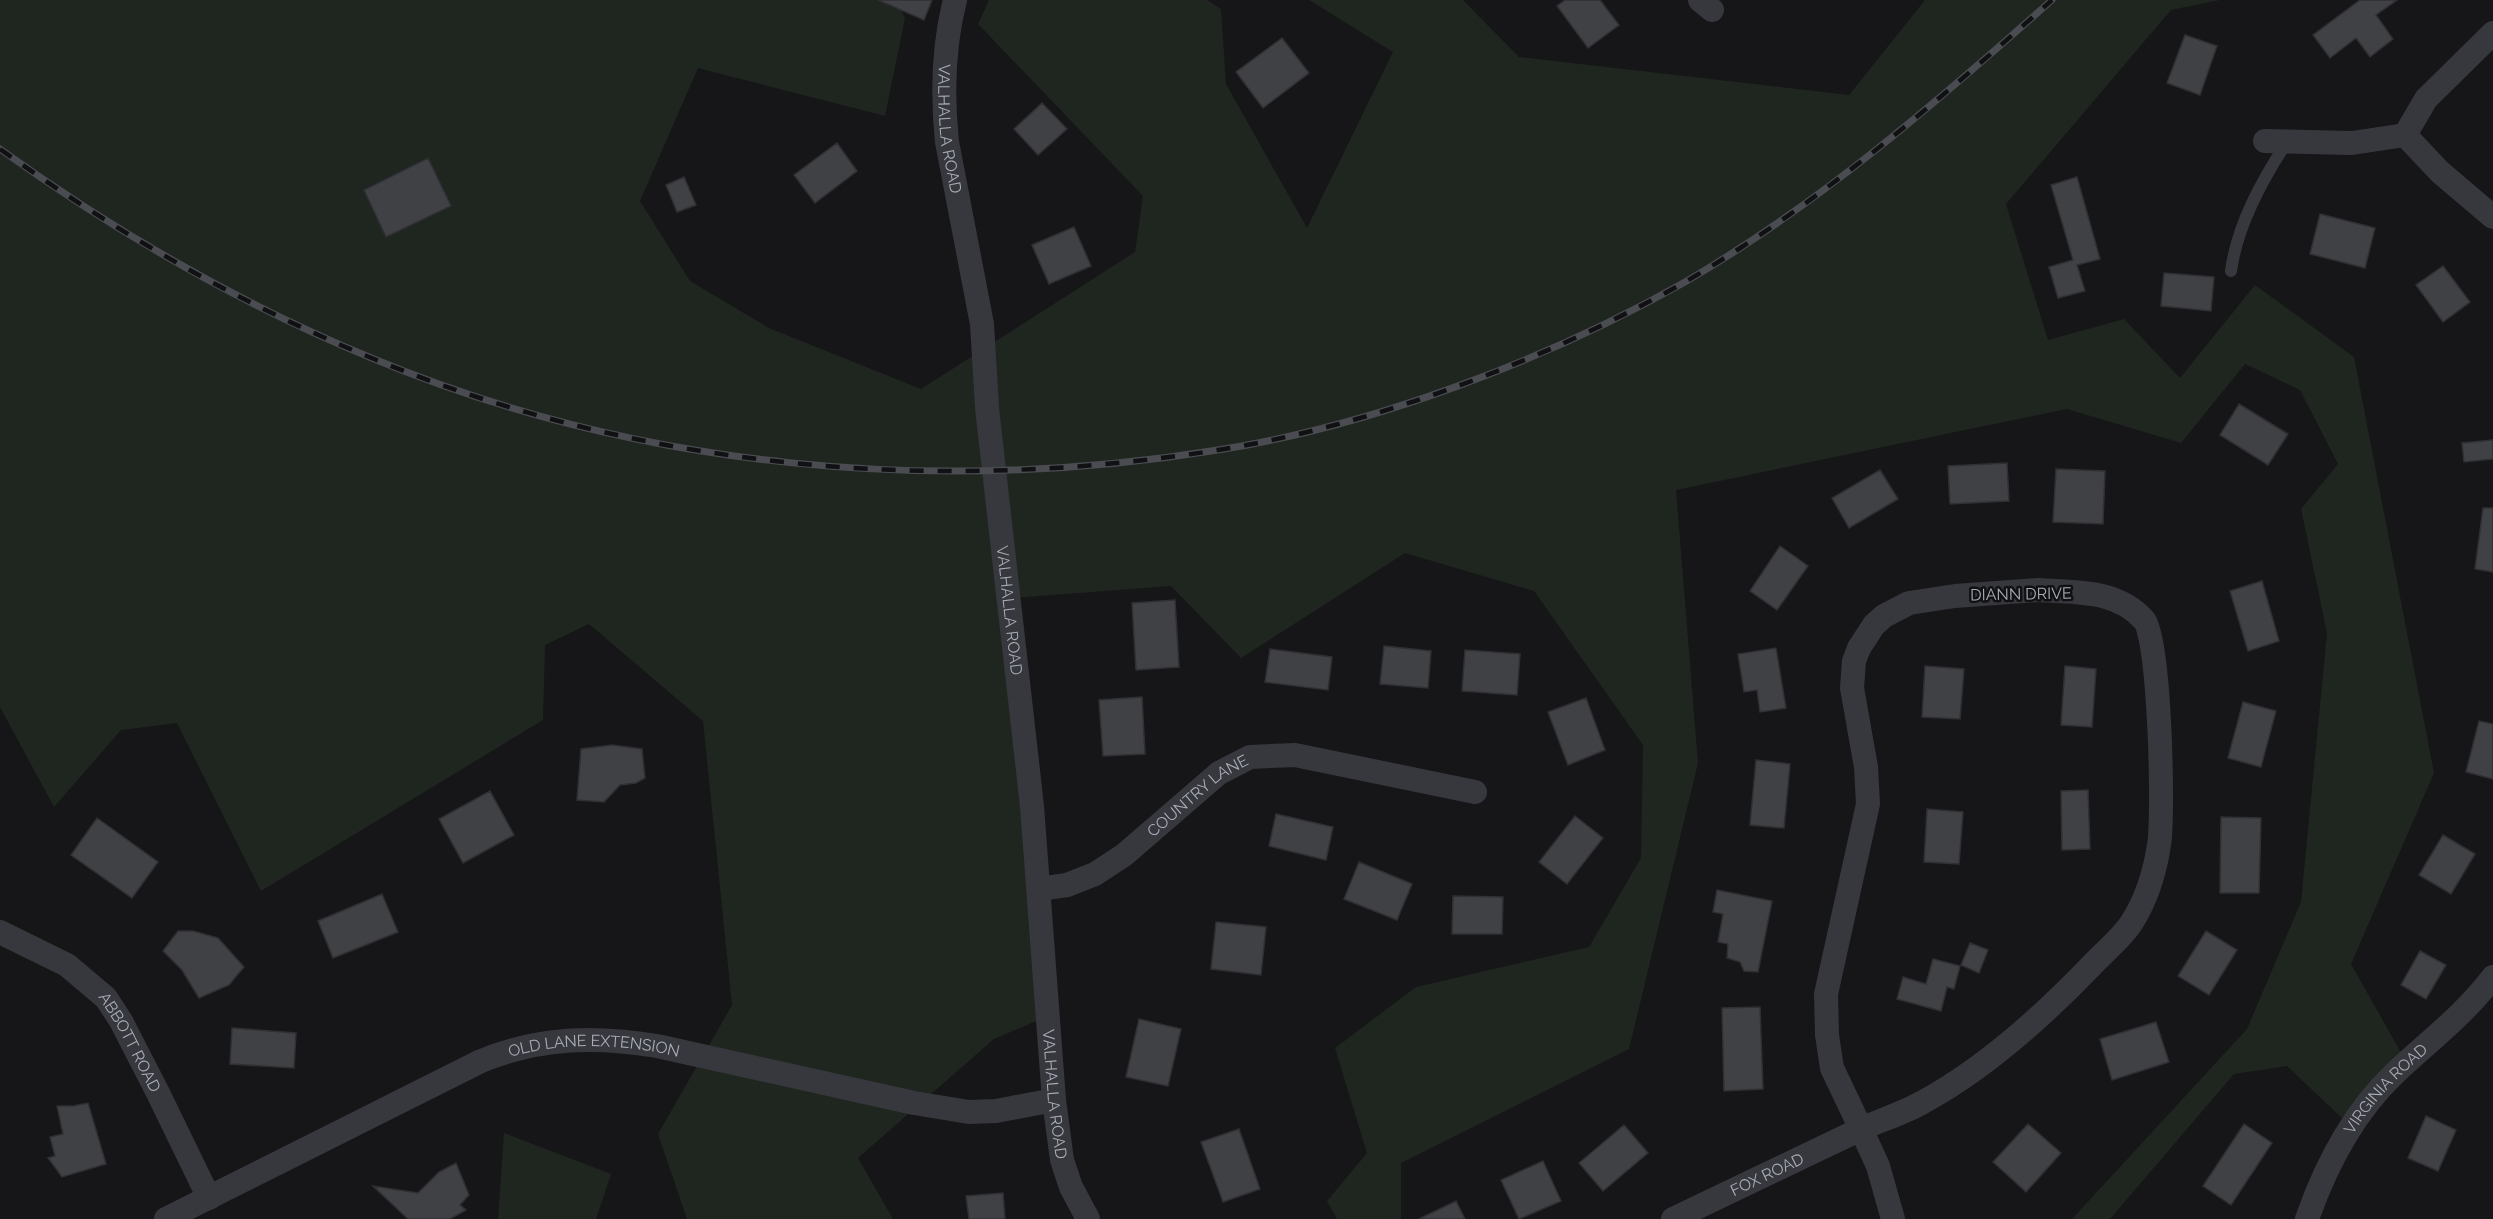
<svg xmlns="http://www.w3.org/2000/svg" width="2493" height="1219" font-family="Raleway,sans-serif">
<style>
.green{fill:#1e261f}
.building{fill:#404145;stroke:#303034;stroke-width:1.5}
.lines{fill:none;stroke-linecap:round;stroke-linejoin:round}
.service{stroke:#37383d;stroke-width:12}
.minor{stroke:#37383d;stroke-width:24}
.rail-casing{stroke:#4a4c52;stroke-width:7}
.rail{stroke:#111113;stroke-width:4.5;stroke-dasharray:14;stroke-linecap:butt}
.labels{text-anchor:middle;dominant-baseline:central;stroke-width:5;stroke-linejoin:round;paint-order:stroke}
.street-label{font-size:16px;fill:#a8adb8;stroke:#111113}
</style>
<rect width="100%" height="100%" fill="#161618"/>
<path class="green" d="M0,0H896L905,18L885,116L698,68L640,201L690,281L769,328L921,389L1135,252L1143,196L978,24L989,0H1207L1221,9L1226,84L1307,228L1393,52L1309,0H1463L1519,57L1849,95L1925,0H2220L2171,10L2006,204L2048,340L2124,319L2180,378L2255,285L2354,357L2434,773L2351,964L2403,1056L2346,1122L2287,1066L2234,1074L2110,1219H2072L2247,1029L2301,902L2327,633L2301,509L2338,464L2300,390L2245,364L2181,443L2067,409L1676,490L1698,763L1629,1049L1401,1163V1219H1337L1327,1201L1367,1153L1335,1048L1416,987L1589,947L1641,858L1643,745L1534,591L1405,553L1241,658L1171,586L1012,598L1041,1019L994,1039L858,1158L893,1219H687L658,1134L732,1005L703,721L589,624L545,645L543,720L261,891L177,723L121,730L54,807L0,707Z
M504,1133L611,1174L596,1219H498Z"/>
<path class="building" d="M878,0H932L924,20Z
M1565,0H1600L1619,25L1588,48L1557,6Z
M2360,0H2397L2376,15L2393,39L2370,57L2356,38L2330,58L2313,35Z
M2185,35L2217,46L2200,95L2167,83Z
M1282,38L1309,73L1263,108L1236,72Z
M1042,103L1067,129L1038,155L1014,129Z
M837,143L857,171L815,203L794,175Z
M428,158L451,206L386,237L364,190Z
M684,177L696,205L677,212L666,185Z
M2077,177L2100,259L2077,265L2085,291L2058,298L2049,267L2073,260L2051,185Z
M2320,214L2375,228L2365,268L2310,254Z
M1074,227L1091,266L1049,284L1032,245Z
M2443,266L2470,302L2443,322L2416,285Z
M2164,273L2214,277L2211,311L2161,306Z
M2239,404L2288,434L2268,465L2220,435Z
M2493,440V459L2464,462L2462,443Z
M2007,463L2009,501L1950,504L1948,466Z
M2056,469L2105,471L2103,524L2053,522Z
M1880,470L1898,499L1849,528L1832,498Z
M2483,508H2493V572L2475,569Z
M1780,546L1808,566L1777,610L1750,591Z
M2262,581L2279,641L2248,651L2230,591Z
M1175,600L1179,667L1136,670L1132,603Z
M1384,646L1431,651L1428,688L1380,684Z
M1776,648L1786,708L1760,712L1757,690L1744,692L1738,654Z
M1270,649L1332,657L1328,690L1265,682Z
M1465,650L1520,654L1517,695L1462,691Z
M1925,666L1964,669L1960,719L1922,717Z
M2065,666L2096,669L2092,727L2061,725Z
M1142,697L1145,754L1103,756L1099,700Z
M1586,698L1605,750L1568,765L1548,712Z
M2243,702L2276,711L2261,767L2228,758Z
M2479,721L2493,724V779L2466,772Z
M612,745L642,749L645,778L636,783L620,785L604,802L577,800L581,749Z
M1756,760L1790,764L1784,828L1750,825Z
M2088,790L2090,849L2062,850L2061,791Z
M490,791L514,835L463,863L439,819Z
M1927,809L1963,812L1959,864L1924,862Z
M1276,814L1333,827L1326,860L1269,846Z
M1575,816L1603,838L1567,884L1539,862Z
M2221,817L2261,818L2259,893H2220Z
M97,818L158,862L132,898L71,855Z
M2443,835L2475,854L2451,894L2419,875Z
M1359,862L1412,884L1397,920L1344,899Z
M1717,890L1772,901L1758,972L1744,971L1740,962L1727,958L1728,944L1718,942L1723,914L1713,912Z
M382,894L398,932L333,958L318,921Z
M1453,896L1503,897L1502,934H1452Z
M1216,922L1266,927L1261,975L1211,969Z
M178,931H193L218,938L244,967L229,985L199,998L182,970L163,951Z
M2206,931L2237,950L2209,995L2178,976Z
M1970,943L1988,950L1979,973L1961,965Z
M2420,951L2446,965L2426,999L2401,985Z
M1933,959L1960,966L1954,989L1947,987L1941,1011L1897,999L1903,977L1926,984Z
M1760,1007L1763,1089L1724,1091L1722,1008Z
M1139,1019L1181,1029L1168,1086L1126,1077Z
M2156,1022L2169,1062L2112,1080L2100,1039Z
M232,1028L296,1033L294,1068L230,1064Z
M88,1103L106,1164L62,1177L48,1158L55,1156L50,1137L63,1134L57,1106H73Z
M2426,1116L2456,1130L2438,1171L2408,1158Z
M2028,1124L2061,1153L2026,1192L1993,1162Z
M2244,1124L2272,1143L2231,1205L2203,1186Z
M1624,1125L1648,1153L1603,1191L1579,1163Z
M1239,1129L1260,1189L1223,1202L1201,1142Z
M1543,1161L1561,1201L1519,1219L1501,1180Z
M456,1163L469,1195L460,1205L466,1210L450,1219H408L373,1186L418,1193L439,1172Z
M1003,1193L1005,1219H969L966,1196Z
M1456,1201L1465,1219H1419Z"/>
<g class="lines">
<path class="service" d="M2231,271C2237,225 2262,180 2287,142"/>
<g class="minor">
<path id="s1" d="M955,0C943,47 942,94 947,142L982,324L987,408L1032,806L1054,1100L1062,1160L1071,1187L1088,1219"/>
<path d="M1700,0L1712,10"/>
<path d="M2405,135L2426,99L2493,33"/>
<path d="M2405,135L2440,172L2493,217"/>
<path d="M2265,141L2352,143L2405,135"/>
<path d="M2038,590C2076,593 2116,589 2144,620C2160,638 2164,816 2159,845C2155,871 2146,900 2132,922C2122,938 2105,951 2092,965C2044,1015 1984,1069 1923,1102C1904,1113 1881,1120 1861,1129L1832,1068L1827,1035L1826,994L1868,804L1866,767L1852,688L1854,661L1859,648L1874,625L1884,616L1909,603L1955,596Z"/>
<path id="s2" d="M1039,889L1067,885L1095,874L1124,855L1219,773L1250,757L1295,755L1475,792"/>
<path id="s3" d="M0,932L67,965L106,998L121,1021L158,1093L209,1198"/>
<path id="s4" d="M166,1219L481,1061C540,1037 594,1036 657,1046L914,1103L969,1112L996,1111L1054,1100"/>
<path id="s5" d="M1673,1219L1861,1129L1878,1166L1893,1219"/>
<path id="s6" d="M2307,1219C2326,1165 2352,1114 2394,1074C2430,1040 2462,1017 2493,977"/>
</g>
<defs>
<path id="rail" d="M0,149C117,233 240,304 374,359C639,469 936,495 1218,450C1372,426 1549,359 1685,282C1819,204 1936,103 2052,0"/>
</defs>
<use href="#rail" class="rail-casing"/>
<use href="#rail" class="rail"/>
</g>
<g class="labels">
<g class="street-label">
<text stroke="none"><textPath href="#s1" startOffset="130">VALHALLA ROAD</textPath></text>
<text transform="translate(2021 594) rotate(-1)">DIANN DRIVE</text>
<text stroke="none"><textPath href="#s1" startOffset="616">VALHALLA ROAD</textPath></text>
<text stroke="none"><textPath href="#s2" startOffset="188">COUNTRY LANE</textPath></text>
<text stroke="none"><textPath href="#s3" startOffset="176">ABBOTT ROAD</textPath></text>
<text stroke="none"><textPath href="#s4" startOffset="468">OLD LANE EXTENSION</textPath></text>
<text stroke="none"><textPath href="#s6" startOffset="154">VIRGINIA ROAD</textPath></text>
<text stroke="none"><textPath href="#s1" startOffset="1102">VALHALLA ROAD</textPath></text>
<text stroke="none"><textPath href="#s5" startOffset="104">FOX ROAD</textPath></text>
</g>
</g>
</svg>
